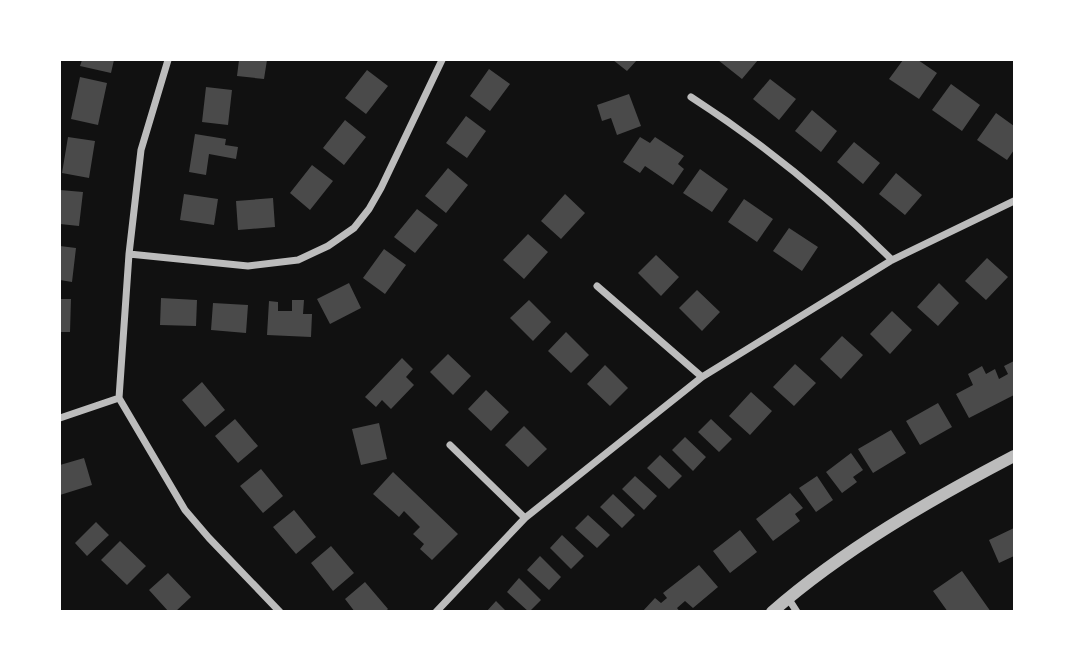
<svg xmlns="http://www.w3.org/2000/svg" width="1074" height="671" font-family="'Public Sans',sans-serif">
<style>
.building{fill:#4a4a4a}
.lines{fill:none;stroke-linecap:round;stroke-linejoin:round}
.minor{stroke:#bcbcbc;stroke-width:7}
.tertiary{stroke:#bcbcbc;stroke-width:12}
</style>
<rect width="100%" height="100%" fill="#111"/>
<path class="building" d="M82,60H114L111,73L80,66Z
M239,60H267L264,79L237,76Z
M613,60H637L627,71Z
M718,60H758L742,79Z
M903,60H918L937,73L919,99L889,79Z
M489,69L510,84L490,111L470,96Z
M367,70L388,86L366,114L345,98Z
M80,77L107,83L98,125L71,119Z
M770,79L796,99L779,120L753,99Z
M951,84L980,105L962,131L932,110Z
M206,87L232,90L228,125L202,122Z
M629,94L641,126L617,135L611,118L602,121L597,105Z
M812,110L837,131L821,152L795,131Z
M996,113L1014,126V150L1007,160L977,140Z
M466,116L486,131L467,158L446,143Z
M345,120L366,137L344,165L323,148Z
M195,134L226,139L225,145L238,147L236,159L209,154L206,175L189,172Z
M68,137L95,141L89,178L62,173Z
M640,137L650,143L655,137L684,156L678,164L684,169L673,185L645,166L640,173L623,162Z
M854,142L880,163L863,184L837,162Z
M312,165L333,181L310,210L290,193Z
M448,168L468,185L446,213L425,196Z
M700,169L728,189L712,212L683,193Z
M896,173L922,195L905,215L879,194Z
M60,190L83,192L79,226L60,224Z
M184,194L218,199L214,225L180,220Z
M565,194L585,213L561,239L541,221Z
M273,198L275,227L238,230L236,201Z
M744,199L773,219L757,242L728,222Z
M417,209L438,225L415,253L394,237Z
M789,228L818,247L802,271L773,251Z
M528,234L548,252L524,279L503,260Z
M60,246L76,248L72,282L60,280Z
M384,249L406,265L385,294L363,278Z
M656,255L679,277L661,296L638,273Z
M987,258L1008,277L986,300L965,281Z
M349,283L361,308L330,324L317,299Z
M939,283L959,303L938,326L917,307Z
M697,290L720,312L702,331L679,308Z
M161,298L197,300L196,326L160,325Z
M60,299H71L70,332H60Z
M292,300H304L303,314H312L311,337L267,335L269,301L278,302V311H292Z
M529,300L551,322L533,341L510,318Z
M213,303L248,305L246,333L211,330Z
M892,311L912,330L890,354L870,334Z
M566,332L589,355L571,373L548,351Z
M842,336L863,355L841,379L820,359Z
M448,354L471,376L453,395L430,372Z
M402,358L413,369L406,377L414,385L391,409L382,400L376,407L365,397Z
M1014,361V395L969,418L956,394L973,385L968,374L982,366L986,374L995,369L999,379L1008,374L1004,366Z
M795,364L816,383L794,406L773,387Z
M605,365L628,388L610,406L587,384Z
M202,382L225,410L205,427L182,400Z
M486,390L509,412L491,431L468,409Z
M751,392L772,411L750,435L729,416Z
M938,403L952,427L920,445L906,421Z
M235,419L258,446L238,463L215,436Z
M711,419L732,439L719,452L698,432Z
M379,423L387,459L361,465L352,429Z
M524,426L547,449L528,467L505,445Z
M891,430L906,453L873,473L858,449Z
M685,437L706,457L693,471L672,450Z
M851,453L863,470L853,477L857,482L842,493L826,472Z
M660,455L682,476L669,489L647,468Z
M84,458L92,485L60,495V465Z
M261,469L283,496L263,513L240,486Z
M393,472L458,534L432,560L420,549L424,544L413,534L420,527L404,511L399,517L373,494Z
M635,476L657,496L644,510L622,489Z
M817,476L833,500L816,512L799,488Z
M790,493L803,508L795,514L800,521L773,541L756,519Z
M613,494L635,515L622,528L600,507Z
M294,510L316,537L296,554L273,527Z
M588,515L610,535L597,548L575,528Z
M96,522L109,535L87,556L75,543Z
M1014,528V556L999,563L989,540Z
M740,530L757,552L730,573L713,551Z
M562,535L584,556L571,569L550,548Z
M120,541L146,566L127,585L101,560Z
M331,546L354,573L333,591L311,563Z
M540,556L561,577L549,590L527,570Z
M699,565L718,587L693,608L685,601L677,608L680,612H642L655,598L661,603L667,598L663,593Z
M962,571L991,612H948L933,591Z
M168,573L191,597L175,612H169L149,590Z
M519,578L541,600L529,612L507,592Z
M365,582L388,609L385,612H355L345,599Z
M496,601L507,612H486Z"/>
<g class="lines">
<path class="minor" d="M168,60L141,150L129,254L119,398L185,510L209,538L280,612
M691,97C764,144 831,199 892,260
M129,254L248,266L298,260L328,246L354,228L369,209L381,188L442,60
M597,286L702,377
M60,418L119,398
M450,445L525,518
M788,598L797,612
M436,612L525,518L702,377L892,260L1014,201"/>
<path class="tertiary" d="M772,612C844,549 930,500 1014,456"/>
</g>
<rect width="1074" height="671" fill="none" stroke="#ffffff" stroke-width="122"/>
</svg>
